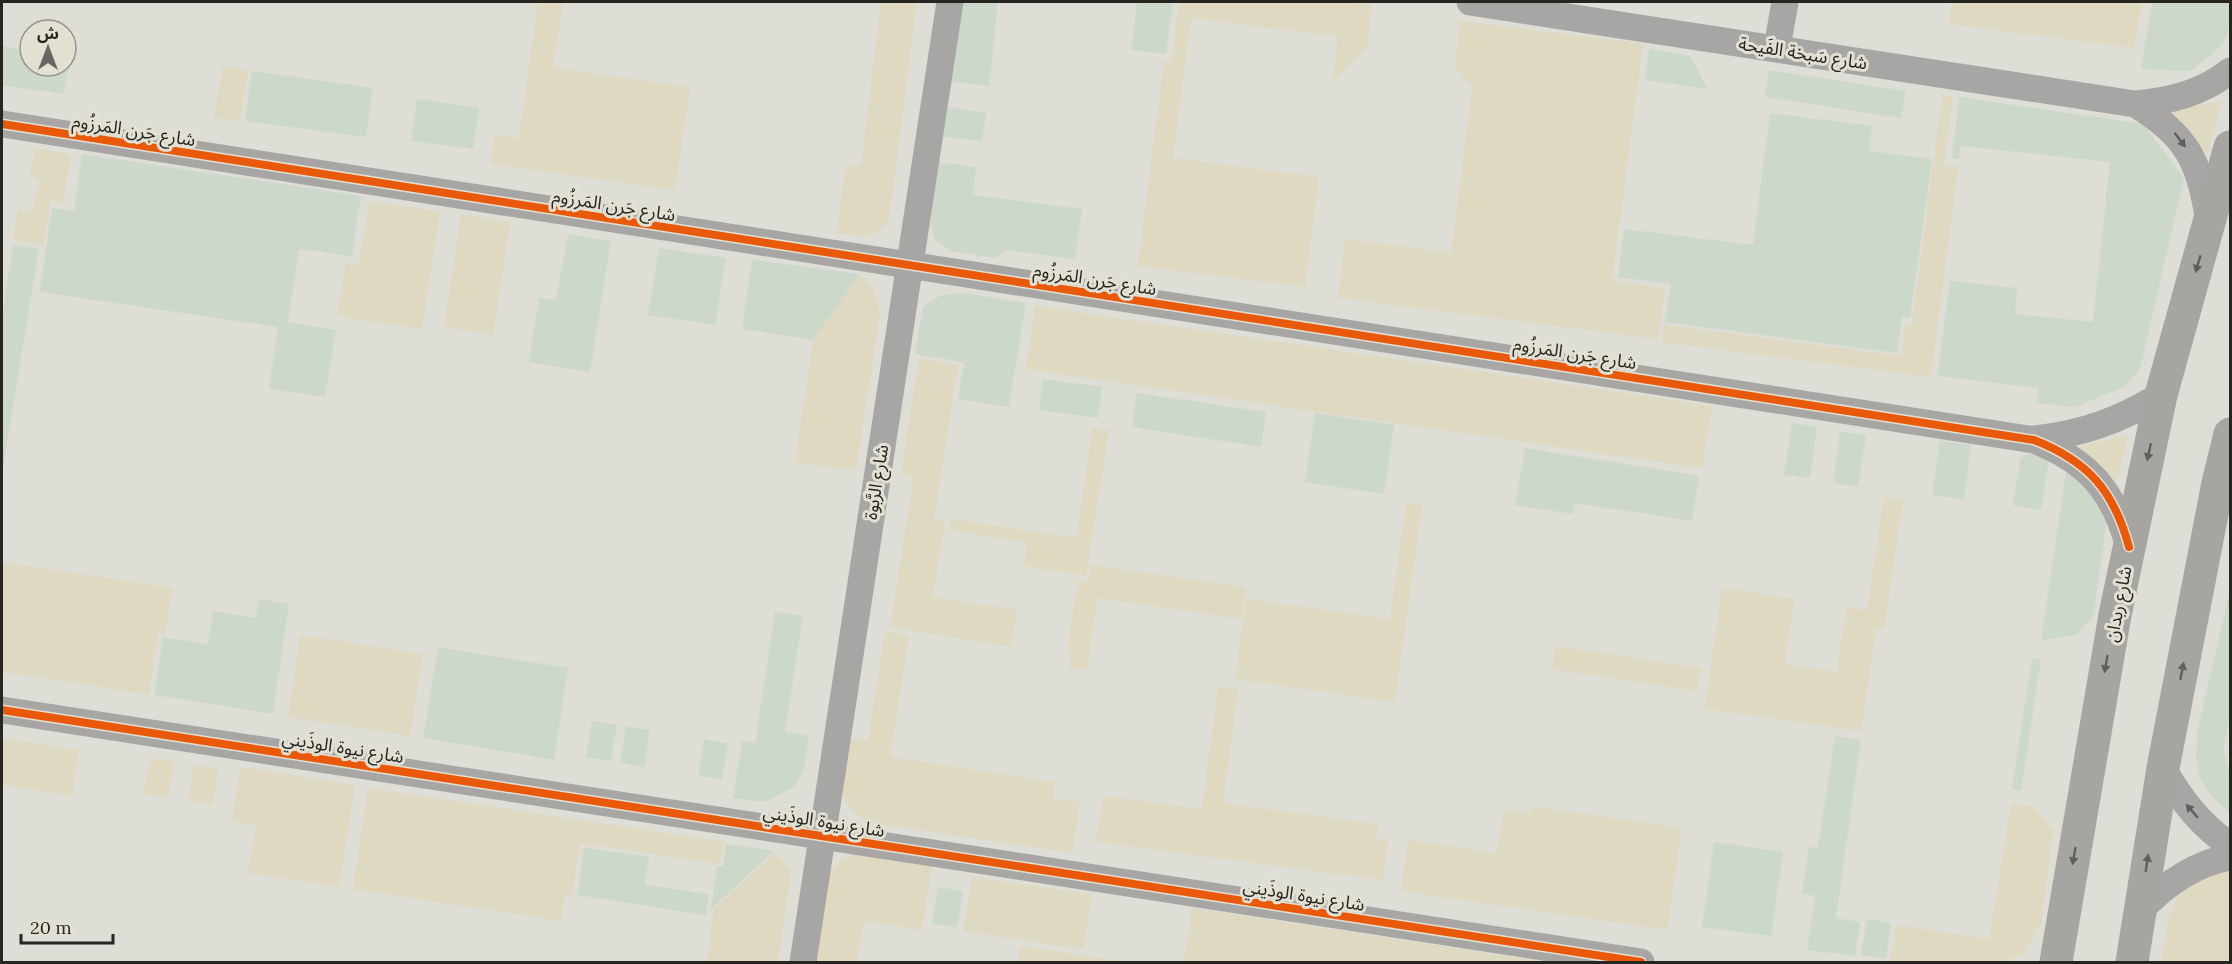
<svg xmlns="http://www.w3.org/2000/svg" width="2232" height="964" font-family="Lora,'Noto Sans Arabic',serif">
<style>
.green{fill:#ccd9ca}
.sand{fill:#dfd9c2}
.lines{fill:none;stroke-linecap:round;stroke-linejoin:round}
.street{stroke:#a8a6a5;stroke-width:27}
.secondary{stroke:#a7a5a2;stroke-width:33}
.cycleway-casing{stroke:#e2e0d3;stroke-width:11}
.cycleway{stroke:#e8590c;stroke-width:8}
.oneway{fill:#605f5c}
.oneway2{fill:#605f5a}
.labels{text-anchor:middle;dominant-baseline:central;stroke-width:6;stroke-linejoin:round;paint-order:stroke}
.street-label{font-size:18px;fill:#262520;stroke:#e2e0d3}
</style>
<rect width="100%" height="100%" fill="#deddd6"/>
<path class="green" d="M956,2H998L989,86L947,81Z
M1137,2H1173L1166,54L1131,50Z
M2152,2H2230C2231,45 2222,45 2191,71L2141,69Z
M2,46L30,51V66H66V47L71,48L64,94L2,85Z
M1649,49L1690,56L1708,89L1645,80Z
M1769,70L1906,91L1901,118L1765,97Z
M252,71L373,88L366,137L245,121Z
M1959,97L2143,124L2184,178L2140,369L2124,387L2075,407L2037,403L2038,388L1937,376L1950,281L2017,288L2015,314L2093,322L2110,162L1961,146L1959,159L1952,158Z
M417,99L479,108L473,149L411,141Z
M946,107L986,113L982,141L943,137Z
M1770,113L1872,126L1869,151L1932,159L1910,318L1902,317L1897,353L1665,322L1671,284L1618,277L1624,229L1753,245Z
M82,154L361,196L352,256L299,249L288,322L336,330L325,397L269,389L278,327L40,292L52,208L74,211Z
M937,162L976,167L973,195L1082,209L1075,259L1006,250L996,258L952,251L935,240L930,219Z
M568,234L611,241L590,372L529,362L539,298L556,300Z
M13,245L39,249L2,474V317Z
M659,248L726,258L715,325L648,315Z
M752,260L860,274L813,340L742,329Z
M964,293L1026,303L1009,407L958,399L964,362L915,354L923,307L941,295Z
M1043,379L1102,387L1098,418L1039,410Z
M1137,393L1266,412L1261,447L1132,427Z
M1315,413L1394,425L1384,494L1305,482Z
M1792,423L1817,427L1810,478L1784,475Z
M1840,432L1866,435L1858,487L1833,483Z
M1940,441L1971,445L1964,500L1932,495Z
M1525,448L1699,476L1692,521L1575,503L1573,514L1515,505Z
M2036,449L2050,452L2041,510L2013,505L2020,459Z
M2068,459L2110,498L2093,617L2076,635L2041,640Z
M2230,590V720L2223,751L2230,773V813L2211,796L2199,777L2196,755L2198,728Z
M259,599L289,604L273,714L154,695L163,637L208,644L213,611L256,618Z
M775,612L803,616L785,732L809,736L804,770L795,786L765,802L733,798L742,741L755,743Z
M438,647L568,668L554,760L423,738Z
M2032,658L2041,660L2021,791L2012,789Z
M592,721L617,725L611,761L586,757Z
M626,726L650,730L644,767L620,763Z
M1835,736L1861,740L1836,918L1860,922L1855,956L1807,950L1815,896L1802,893L1809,847L1818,848Z
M704,739L728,743L722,779L698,776Z
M1714,842L1783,852L1771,936L1702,927Z
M726,844L774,851L711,909L717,866H723Z
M584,848L649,857L645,885L709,894L706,915L577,895Z
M938,887L963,891L957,927L932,924Z
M1867,919L1891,923L1886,959L1861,955Z"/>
<path class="sand" d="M538,2H563L553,68L690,87L675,190L490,164L494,135L519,138Z
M881,2H917L889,219C872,242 862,236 836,233L846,164L861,166Z
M1179,2H1349L1372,5L1367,47L1333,80L1338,36L1191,18L1173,158L1319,177L1305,287L1138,266L1164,61L1171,62Z
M1952,2H2142L2134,48L1949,24Z
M1460,21L1643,44L1612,281L1665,288L1658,339L1338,298L1345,239L1451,253L1472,87L1455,66Z
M223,66L248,70L240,121L214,118Z
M1942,95L1953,97L1944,165L1958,167L1931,377L1661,342L1664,325L1901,356L1906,324H1912Z
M2221,101L2207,155L2168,110Z
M35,148L71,155L63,202L51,201L43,245L13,240L18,210L32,213L39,179L30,177Z
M369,201L440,212L422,329L337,316L346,263L359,265Z
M461,214L510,222L493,335L444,327Z
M860,274L874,289L880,313L856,471L795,462L813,340Z
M1035,306L1712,406L1702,468L1026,369Z
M919,359L958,365L934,520L945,522L933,597L1017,610L1011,647L890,627L914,477L901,474Z
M1093,427L1109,430L1086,576L1024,566L1027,542L948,530L950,519L1076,538Z
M2128,435L2117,481L2077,447Z
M1884,497L1903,500L1884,630L1876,629L1861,731L1705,709L1722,588L1794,599L1785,664L1837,672L1846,608L1867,610Z
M1406,503L1422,505L1395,702L1235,679L1246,599L1390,619Z
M2,562L173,588L165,634L158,633L149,694L2,672Z
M1091,565L1246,587L1241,619L1097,598L1087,670L1069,668L1071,653L1067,652L1078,580L1089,582Z
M885,631L909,635L890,757L1055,782L1053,798L1080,802L1072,853L866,822L847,805L838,780L844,738L868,741Z
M300,635L423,654L410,736L288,717Z
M1555,646L1701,668L1697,691L1552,669Z
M1218,687L1238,690L1223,803L1378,824L1376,839L1388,840L1383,880L1096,842L1103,796L1202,809Z
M2,738L79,750L72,796L2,785Z
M150,758L174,762L168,798L144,794Z
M194,765L218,769L213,805L188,801Z
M240,767L355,785L339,887L248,873L256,825L232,821Z
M368,788L724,842L720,864L580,843L572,895L565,894L561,921L353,889Z
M2011,803L2034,807L2053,830L2041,923L2022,955L2002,962H1890L1896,925L1989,939Z
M1531,806L1682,828L1667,930L1401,891L1408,840L1497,853L1504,809L1530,813Z
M775,853L791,870L778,962H707L714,909Z
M855,853L932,865L922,930L864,921L857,962H812L824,879L836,865Z
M2230,865V962H2161L2169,916L2183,883Z
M972,877L1092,895L1083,949L963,931Z
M1192,908L1545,962H1197L1184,960Z
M1020,946L1127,962H1018Z"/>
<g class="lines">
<path class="street" d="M1470,2L2135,104C2171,101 2202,93 2230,71
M1777,48L1785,2
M2135,104C2188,136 2199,161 2209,221
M2,124L2034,440C2088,461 2114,491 2129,547
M2035,439C2082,434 2121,420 2161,395
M2,710L1641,962
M2163,768C2180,799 2201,826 2230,845
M2140,911C2164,885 2194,864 2230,857
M803,962L950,2"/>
<path class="secondary" d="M2056,962L2115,615L2161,395L2230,147
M2132,962L2163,768L2218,483L2230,434"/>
<defs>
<path id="cycleway" d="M2,124L2034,440C2088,461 2114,491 2129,547
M2,710L1641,962"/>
</defs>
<use href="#cycleway" class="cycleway-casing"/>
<use href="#cycleway" class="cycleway"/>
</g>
<defs><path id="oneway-solid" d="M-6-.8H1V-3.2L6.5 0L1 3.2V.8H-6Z" transform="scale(1.5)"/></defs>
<g class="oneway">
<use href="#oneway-solid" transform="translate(2180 140) rotate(53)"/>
<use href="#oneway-solid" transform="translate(2192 811) rotate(-131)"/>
</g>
<g class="oneway2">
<use href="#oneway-solid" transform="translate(2198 264) rotate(106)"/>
<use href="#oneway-solid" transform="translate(2149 452) rotate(102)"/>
<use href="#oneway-solid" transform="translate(2106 664) rotate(100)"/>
<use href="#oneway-solid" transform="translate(2182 671) rotate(-79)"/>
<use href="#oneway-solid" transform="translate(2074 856) rotate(100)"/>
<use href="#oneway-solid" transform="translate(2147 863) rotate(-81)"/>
</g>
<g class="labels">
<g class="street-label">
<text transform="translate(1803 53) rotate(9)">شارع سَبخة الفَيحة</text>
<text transform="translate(134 130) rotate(9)">شارع جَرن المَرزُوم</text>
<text transform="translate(614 205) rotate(9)">شارع جَرن المَرزُوم</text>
<text transform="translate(1095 279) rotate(9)">شارع جَرن المَرزُوم</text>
<text transform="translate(1575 353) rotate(9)">شارع جَرن المَرزُوم</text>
<text transform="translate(876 482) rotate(-81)">شارع الرَّبوة</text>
<text transform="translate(2118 604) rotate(-79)">شارع ربدان</text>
<text transform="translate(343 747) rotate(9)">شارع نيوة الوذَيني</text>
<text transform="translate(824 821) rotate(9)">شارع نيوة الوذَيني</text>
<text transform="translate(1304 895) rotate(9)">شارع نيوة الوذَيني</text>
</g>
</g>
<rect width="2232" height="964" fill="none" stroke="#262520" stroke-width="6"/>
<g transform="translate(48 48)"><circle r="28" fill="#e2e0d3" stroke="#97958b" stroke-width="1.5"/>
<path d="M0-4.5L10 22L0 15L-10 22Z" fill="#666560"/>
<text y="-9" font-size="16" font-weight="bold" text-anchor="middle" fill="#262520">ش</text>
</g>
<path d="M21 934v9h92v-9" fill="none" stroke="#262520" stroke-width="3"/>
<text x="30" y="934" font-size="18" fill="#262520" stroke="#e2e0d3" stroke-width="4.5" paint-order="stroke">20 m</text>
</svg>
